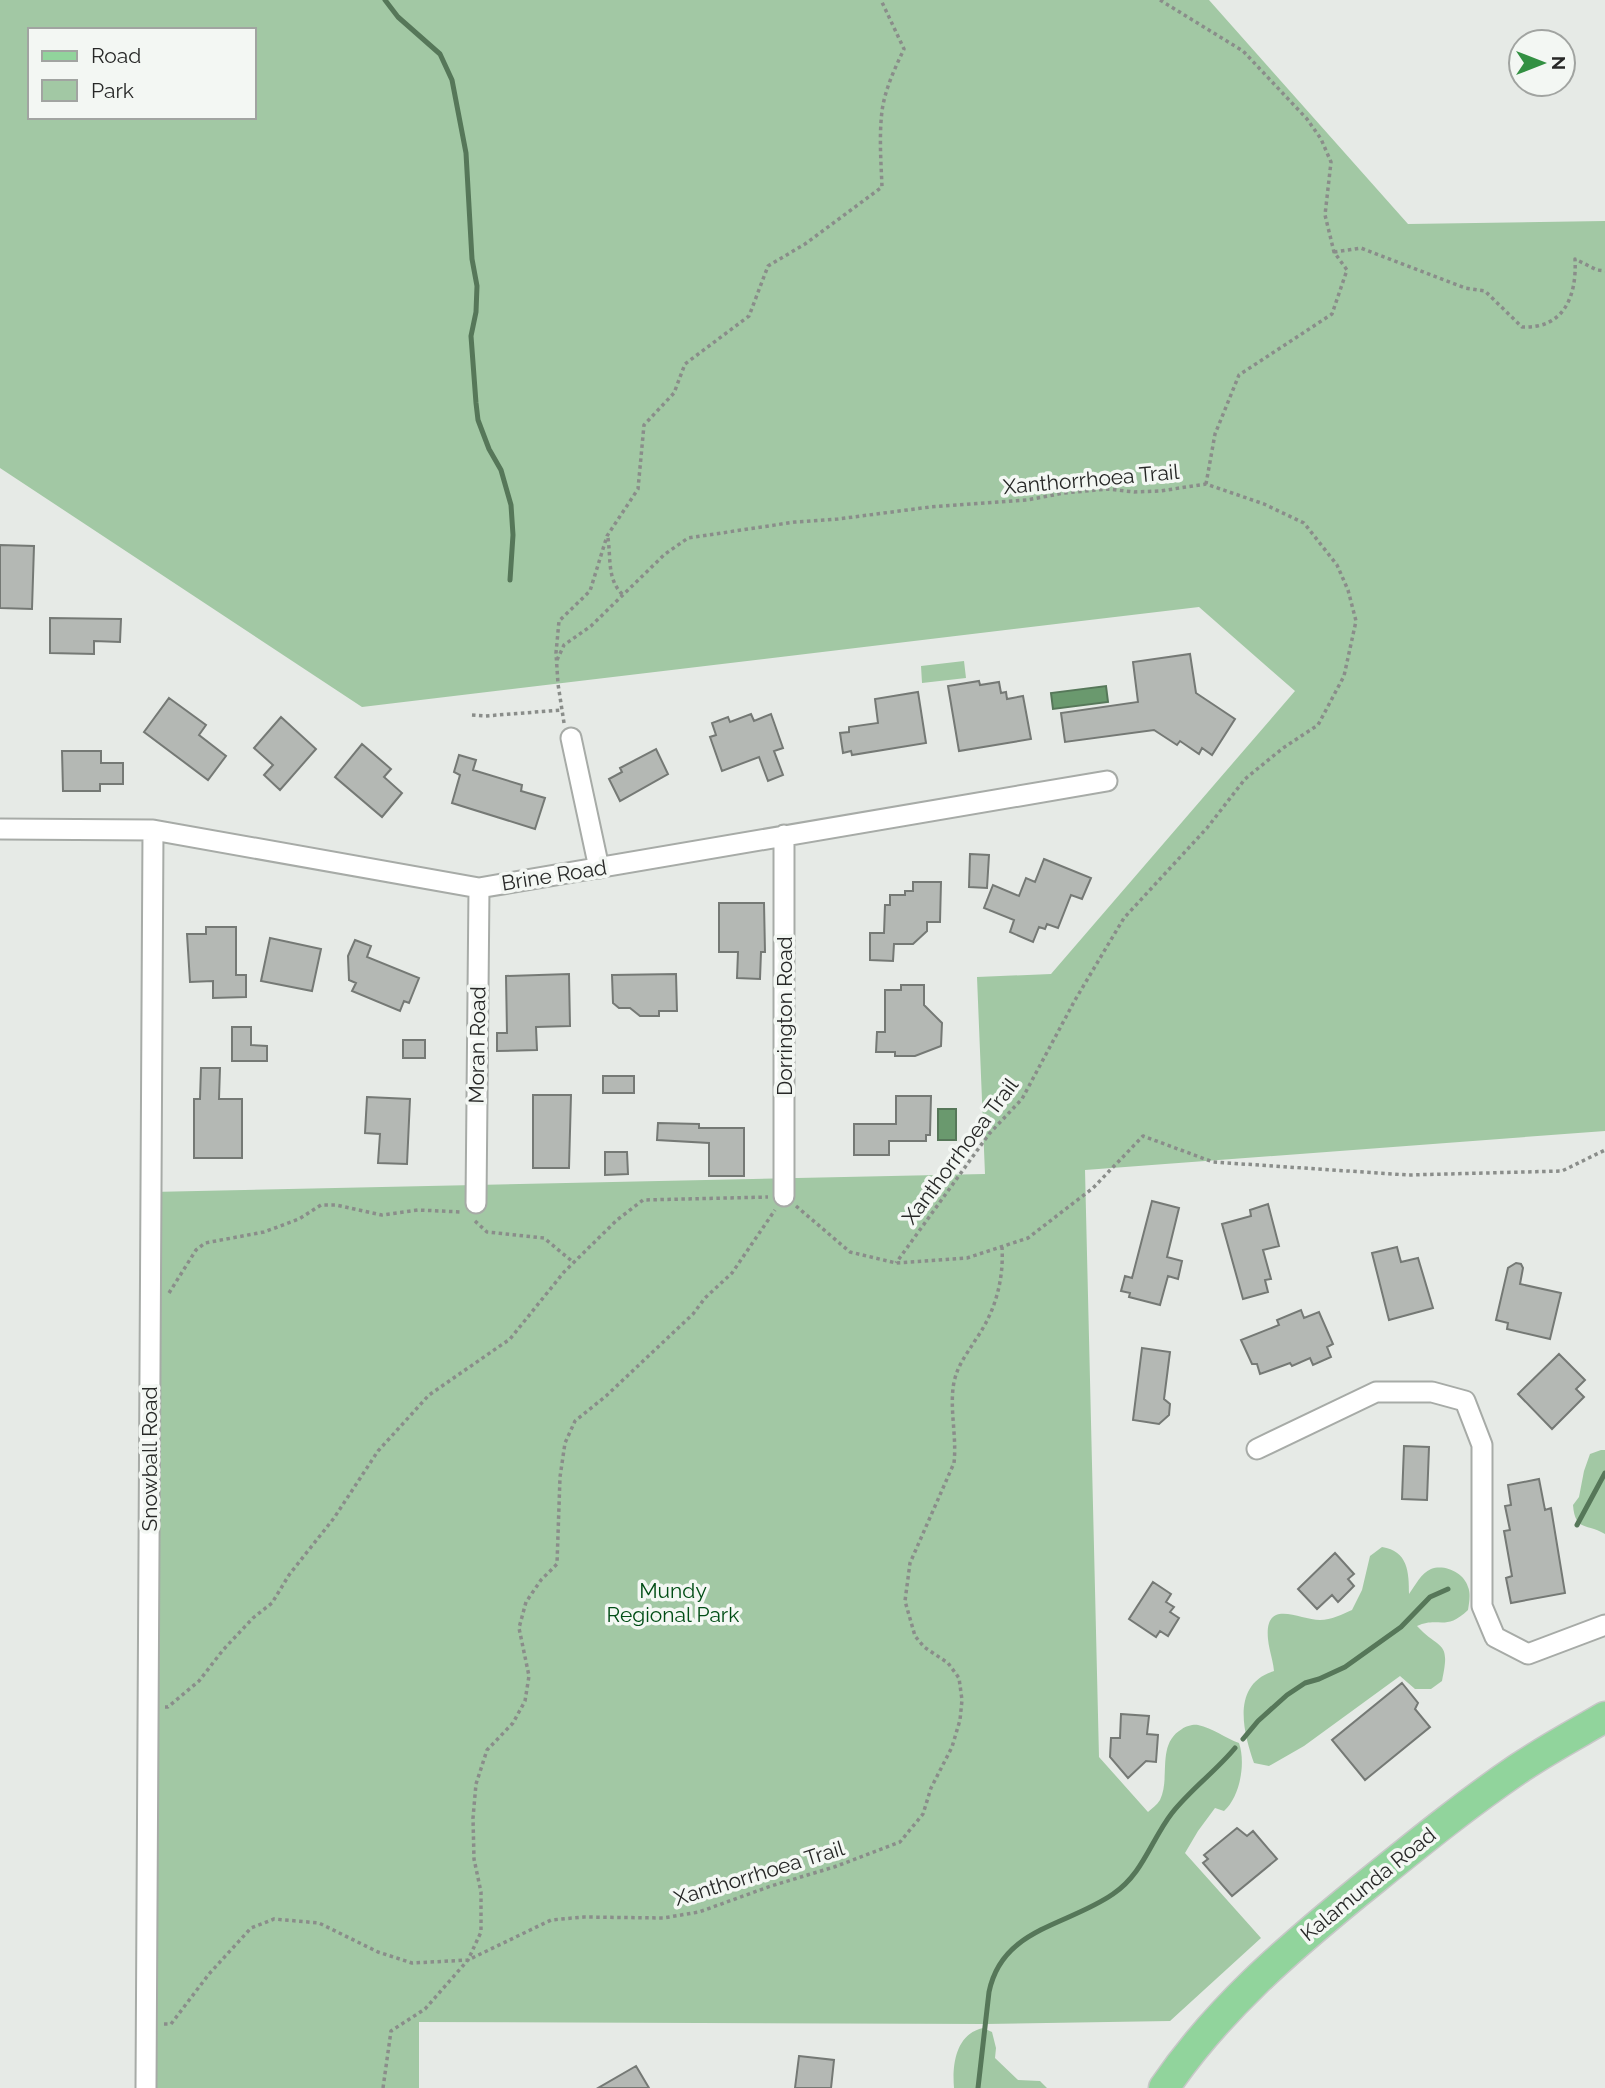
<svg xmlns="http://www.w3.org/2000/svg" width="1605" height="2088" font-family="Raleway,sans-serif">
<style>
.green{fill:#a2c8a4;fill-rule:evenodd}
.water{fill:#6a996e;stroke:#567759;stroke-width:2}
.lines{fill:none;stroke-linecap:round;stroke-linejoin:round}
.stream{stroke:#567759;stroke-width:5}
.building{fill:#b4b8b4;stroke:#757975;stroke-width:2}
.street-casing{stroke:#a7aba7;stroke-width:23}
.primary-casing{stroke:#c7c7c7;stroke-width:33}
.path{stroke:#8a8d8a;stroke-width:3.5;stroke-dasharray:3.5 3.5;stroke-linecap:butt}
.street{stroke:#fff;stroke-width:19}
.primary{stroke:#91d49c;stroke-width:30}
.labels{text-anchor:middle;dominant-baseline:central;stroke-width:7;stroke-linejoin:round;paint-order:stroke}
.street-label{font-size:21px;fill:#272827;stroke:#f3f7f3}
.park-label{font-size:21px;fill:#004d15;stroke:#f3f7f3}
</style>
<rect width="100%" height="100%" fill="#e6eae6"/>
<path class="green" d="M0,0H1209L1408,224L1605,221V1131L1085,1170L1099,1757L1148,1812C1152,1808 1157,1805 1160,1800C1171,1777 1156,1744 1182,1729C1186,1726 1194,1724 1198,1725C1213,1728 1225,1738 1239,1743C1246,1763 1240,1797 1224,1811L1215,1808L1198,1831L1185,1853L1261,1938L1170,2021L986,2024L419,2022V2088H146L151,1192L985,1174L977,977L1051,974L1295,691L1199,607L362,707L0,468ZM30,30H254V117H30Z
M964,661L966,678L922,683L921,666Z
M1601,1450H1605V1534C1587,1523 1575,1532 1573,1505L1579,1497L1584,1471L1590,1454Z
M1382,1547C1408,1551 1409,1572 1409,1594C1415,1586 1421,1573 1431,1569C1445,1564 1464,1573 1468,1587C1471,1594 1469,1603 1468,1610C1445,1632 1439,1616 1417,1626C1440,1651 1451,1639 1442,1681L1431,1689H1415L1400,1676L1304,1746L1269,1766L1254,1763C1243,1732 1231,1684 1274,1671C1273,1660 1269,1650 1268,1639C1264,1597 1300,1620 1320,1620C1331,1620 1343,1614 1352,1610L1362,1590L1370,1556Z
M983,2028L992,2032L996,2048L995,2058L1018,2080L1040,2081L1047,2088H954C952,2064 956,2034 983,2028Z"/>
<path class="water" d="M1106,686L1108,702L1053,709L1051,693Z
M938,1109H956V1140H938Z"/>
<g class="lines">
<path class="stream" d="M385,0L398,17L440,54L452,80L466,153L472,259L477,286L476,312L471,336L476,403L478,420L489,449L501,470L511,505L513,535L510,580
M1577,1525L1605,1473
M1243,1739L1258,1721L1287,1695L1305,1683L1319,1679L1345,1667L1401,1627L1430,1597L1448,1589
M978,2088L989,1992C1002,1928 1067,1926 1113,1894C1143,1874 1151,1840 1172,1813C1191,1789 1216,1771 1235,1748"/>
</g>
<path class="building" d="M0,545L34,546L32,609L0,608Z
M50,618L121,619L120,642L94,641V654L50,653Z
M1190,654L1196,693L1235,719L1212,755L1202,748L1199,754L1180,741L1177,745L1154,730L1065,742L1061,713L1138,702L1133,662Z
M979,681L980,685L999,682L1001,693L1006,692L1007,699L1023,696L1031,739L959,751L948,686Z
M918,692L926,743L852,755L851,751L843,753L840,733L849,732V727L878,723L875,699Z
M169,698L206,725L199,735L226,756L208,780L144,732Z
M751,714L754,721L771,714L783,748L774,751L783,775L768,781L759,757L722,771L710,737L716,735L712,723L728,717L730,722Z
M281,717L316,749L280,790L264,775L273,765L254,748Z
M362,744L391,769L384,777L402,793L382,817L335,777Z
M656,749L668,774L620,801L609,779L622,772L620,768Z
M62,751H101V763H123V784H100V791H63Z
M459,755L476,760L473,770L522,785L521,791L545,798L535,829L452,803L460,775L454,772Z
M970,854L989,855L987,888L969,887Z
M1044,859L1091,878L1082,899L1071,895L1058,928L1047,924L1045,929L1039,927L1033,942L1010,932L1014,920L984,908L993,885L1019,896L1026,878L1035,882Z
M913,882H941L940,922H927V931L913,944H894L893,961L870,960V933H884L885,905H890V895H905V891H913Z
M719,903H764L765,952H761L760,979L737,978L738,952H719Z
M206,927H236V975H246V997L213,998V981L190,982L187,934H206Z
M270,938L321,949L312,991L261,981Z
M355,940L371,946L367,957L419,978L409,1003L404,1001L400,1011L352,991L356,983L349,980L348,956Z
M569,974L570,1026L536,1027L537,1050L497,1051V1033H507L506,976Z
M676,974L677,1011H659V1016H640L630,1008H619L613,1003L612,975Z
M901,985H924V1005L942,1023L941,1046L915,1056H895V1052H876L877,1032H885V990H901Z
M232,1027H251V1045L267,1046V1061H232Z
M403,1040H425V1058H403Z
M201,1068H220L219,1099H242V1158H194V1099H200Z
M603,1076H634V1093H603Z
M533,1095H571L569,1168H533Z
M896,1096H931L930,1135H926V1141H889V1155H854V1124H896Z
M367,1097L410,1099L407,1164L378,1163L380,1134L365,1133Z
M658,1123L699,1124V1128H744V1176H709V1143L657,1140Z
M605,1152H627L628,1174L605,1175Z
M1152,1201L1179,1208L1167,1257L1182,1261L1178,1279L1168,1276L1160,1305L1129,1297L1130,1293L1121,1291L1125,1276L1132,1278Z
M1268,1204L1279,1246L1263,1250L1271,1279L1265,1280L1268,1292L1243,1299L1222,1224L1251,1216L1250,1210Z
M1397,1247L1401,1262L1418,1258L1433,1308L1389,1320L1372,1253Z
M1516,1263L1521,1264L1523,1268L1520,1284L1561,1293L1550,1339L1507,1329L1508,1323L1496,1320L1508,1268Z
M1301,1310L1304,1318L1319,1312L1333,1344L1327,1347L1331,1357L1313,1365L1310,1358L1292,1366L1290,1363L1260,1374L1257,1364H1252L1241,1340L1279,1325L1277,1320Z
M1142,1348L1170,1352L1164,1399L1170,1404L1169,1415L1159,1424L1133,1420Z
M1559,1354L1585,1380L1576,1389L1584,1397L1552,1429L1518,1394Z
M1404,1446L1429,1447L1427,1500L1402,1499Z
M1539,1479L1545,1510L1551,1508L1565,1593L1511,1603L1506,1578L1512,1576L1504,1531L1510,1530L1505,1506L1511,1505L1508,1485Z
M1335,1553L1354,1574L1348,1579L1354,1586L1338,1602L1332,1595L1317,1609L1298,1589Z
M1153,1582L1171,1594L1166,1602L1174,1607L1170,1612L1179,1618L1168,1636L1160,1631L1156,1637L1129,1619Z
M1402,1683L1418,1703L1415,1709L1430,1727L1365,1780L1332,1740Z
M1121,1714L1149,1716L1147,1734L1158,1735L1156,1762L1146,1761L1128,1778L1110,1757L1111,1738H1120Z
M1237,1828L1247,1836L1253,1831L1277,1859L1232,1896L1203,1863L1208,1859L1204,1855Z
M799,2056L834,2060L831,2088H795Z
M636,2066L649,2088H598Z"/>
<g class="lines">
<defs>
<path id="street" d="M571,738L599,868
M0,829L153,830L479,888L1107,781
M784,835V1196
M476,1203L479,888
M1257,1449L1376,1392H1432L1465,1401L1482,1445V1606L1495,1637L1528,1654L1605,1625
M146,2088L153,830"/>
<path id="primary" d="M1164,2088C1217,2010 1286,1951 1358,1892C1410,1850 1462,1807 1518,1769C1546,1750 1576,1734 1605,1717"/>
</defs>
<use href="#street" class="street-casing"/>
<use href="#primary" class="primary-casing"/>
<path class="path" d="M1160,0L1243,51L1307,119L1321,139L1331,162L1325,215L1334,252L1347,270L1332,314L1239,375L1215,434L1206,484
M1334,252L1361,248L1465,288L1485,291L1522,327C1564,329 1577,296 1575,259L1597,270L1605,271
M608,538C611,559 607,580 623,595
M557,660L564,645L591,626L665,554L688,538L795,522L838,519L930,507L1027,500L1064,493L1108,489L1134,492L1160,491L1206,484L1264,504L1304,523L1337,565L1348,590L1356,621L1344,676L1318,725L1283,748L1245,779L1207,828L1124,918L1075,1000L1022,1099L989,1134L896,1263
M472,715L485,716L562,710
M564,723L558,684L556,653L559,621L590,591L607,536L638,489L644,425L674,393L685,364L749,316L768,266L805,244L882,187C881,162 879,136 882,111C885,89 895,68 904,49L881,0
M796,1206L850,1252L896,1263L967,1258L1028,1238L1093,1188L1143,1136L1213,1162L1408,1175L1562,1171L1605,1150
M475,1221L487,1232L544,1238L573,1262
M169,1293L196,1250L205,1243L264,1232L299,1219L321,1205H336L382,1215L418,1210L462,1212
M165,1707H168L199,1681L223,1650L253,1618L272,1603L289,1575L334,1518L378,1451L429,1395L510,1339L564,1272L617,1220L643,1200L768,1197
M164,2024H171L209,1974L251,1928L274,1919L319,1923L378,1952L412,1963L468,1960L551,1920L584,1917L663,1918L699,1912L771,1886L834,1867L900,1842L923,1814L931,1788L952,1747L960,1720L962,1700L959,1678L948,1663L924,1647L915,1636L905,1601L910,1563L954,1463C957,1436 949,1408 954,1382C958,1364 967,1354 976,1339C995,1312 1004,1280 1002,1247
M383,2088L391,2031L425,2009L468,1960L481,1932V1892L474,1859L473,1818L476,1784L487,1750L513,1723L525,1701L529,1676L519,1628L526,1602L541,1580L557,1564L560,1477L565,1443L575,1421L606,1396L693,1314L705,1298L732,1273L775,1210"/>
<use href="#street" class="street"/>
<use href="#primary" class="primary"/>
</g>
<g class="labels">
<g class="street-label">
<text transform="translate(1091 479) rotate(-5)">Xanthorrhoea Trail</text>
<text transform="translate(554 875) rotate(-9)">Brine Road</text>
<text transform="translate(784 1016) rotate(-90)">Dorrington Road</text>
<text transform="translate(477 1045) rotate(-89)">Moran Road</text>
<text transform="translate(960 1151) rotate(-53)">Xanthorrhoea Trail</text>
<text transform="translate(149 1459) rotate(-90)">Snowball Road</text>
<text transform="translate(759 1873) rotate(-17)">Xanthorrhoea Trail</text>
<text transform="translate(1368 1884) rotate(-39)">Kalamunda Road</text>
</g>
<g class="park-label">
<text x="673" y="1590">Mundy<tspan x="673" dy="24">Regional Park</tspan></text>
</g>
</g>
<rect x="28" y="28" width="228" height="91" fill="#f3f7f3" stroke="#a1a4a1" stroke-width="2"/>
<rect x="42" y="51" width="35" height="10" fill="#91d49c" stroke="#a1a4a1" stroke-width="2"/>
<text x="91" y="63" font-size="21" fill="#272827">Road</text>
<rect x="42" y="80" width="35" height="21" fill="#a2c8a4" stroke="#a1a4a1" stroke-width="2"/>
<text x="91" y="98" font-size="21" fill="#272827">Park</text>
<g transform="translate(1542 63) rotate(90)"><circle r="33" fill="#f3f7f3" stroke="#a1a4a1" stroke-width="2"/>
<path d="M0-5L12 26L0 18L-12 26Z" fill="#329042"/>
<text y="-10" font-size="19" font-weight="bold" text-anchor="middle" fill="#272827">N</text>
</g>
</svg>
